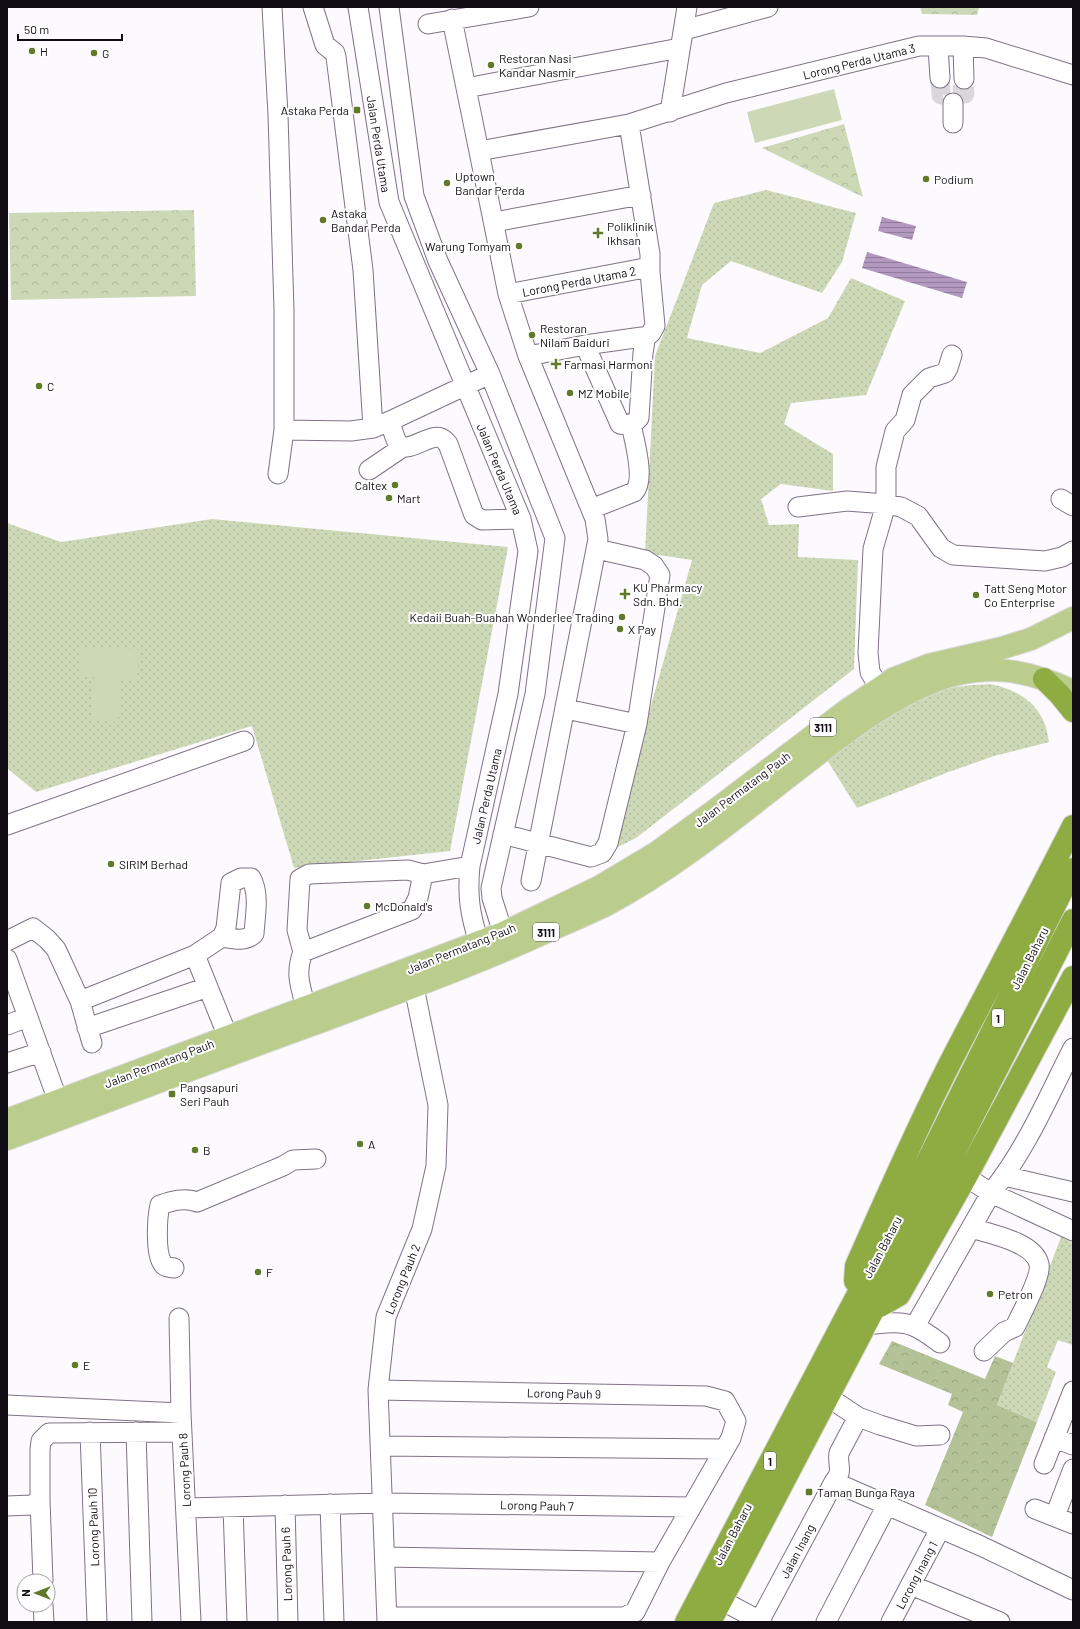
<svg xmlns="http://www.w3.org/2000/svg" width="1080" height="1629" font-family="Barlow,sans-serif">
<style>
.grass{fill:url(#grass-dots)}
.forest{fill:url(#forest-crowns)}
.park{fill:url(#park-crowns)}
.pitch{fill:#cdd9b6}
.water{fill:url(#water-rules)}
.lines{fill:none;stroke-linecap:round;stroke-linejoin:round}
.minor-tunnel{stroke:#dad6dc;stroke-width:19;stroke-dasharray:19 10;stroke-linecap:butt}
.minor-casing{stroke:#7f7285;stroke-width:21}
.major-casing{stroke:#d9d8d9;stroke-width:24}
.highway-casing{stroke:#d9d8d9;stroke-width:24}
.minor{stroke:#fff;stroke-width:19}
.major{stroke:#bbcd8d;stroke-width:22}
.highway{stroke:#8eac41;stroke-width:22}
.poi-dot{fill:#63792a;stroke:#fff;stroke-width:1.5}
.labels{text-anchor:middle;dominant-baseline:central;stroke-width:4;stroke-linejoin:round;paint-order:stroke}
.shield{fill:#fff;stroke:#59565a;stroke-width:1}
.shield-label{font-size:11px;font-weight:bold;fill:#120d14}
.poi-label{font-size:12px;fill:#120d14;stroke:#fff;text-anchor:start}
.street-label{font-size:12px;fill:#120d14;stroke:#fff}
</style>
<defs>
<pattern id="grass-dots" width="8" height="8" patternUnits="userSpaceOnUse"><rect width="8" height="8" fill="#cdd9b6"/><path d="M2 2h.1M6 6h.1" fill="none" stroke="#afb99c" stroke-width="1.8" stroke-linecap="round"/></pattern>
<pattern id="forest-crowns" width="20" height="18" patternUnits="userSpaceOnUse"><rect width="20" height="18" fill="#b4c297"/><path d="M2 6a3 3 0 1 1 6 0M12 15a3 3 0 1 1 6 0" fill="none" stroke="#9aa681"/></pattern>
<pattern id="park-crowns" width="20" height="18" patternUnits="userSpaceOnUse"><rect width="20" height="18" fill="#cdd9b6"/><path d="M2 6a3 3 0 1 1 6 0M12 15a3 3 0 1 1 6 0" fill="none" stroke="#afb99c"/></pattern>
<pattern id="water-rules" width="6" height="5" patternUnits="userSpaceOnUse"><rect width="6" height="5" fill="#b399bf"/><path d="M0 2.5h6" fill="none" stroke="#907b9a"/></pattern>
</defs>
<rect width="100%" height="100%" fill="#fdfaff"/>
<path class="grass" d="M766,190L856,213L842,262L822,293L731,261L702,285L687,338L760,353L828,318L851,278L905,301L866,395L791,403L784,424L833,454V491L781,484L761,499L769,525L799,524L798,557L858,560L854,669L636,838L610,851L692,560L645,553L655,356L714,203Z
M212,519L508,547L450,851L294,868L252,726L36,792L7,768V523L61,542Z
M990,684C1023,691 1045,707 1049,742L994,756L946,773L857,808L827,760C861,733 897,706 938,691C954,686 973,685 990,684Z
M1061,1237L1073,1243V1345L1058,1340L1047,1367L1056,1372L1037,1422L997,1405Z"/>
<path class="forest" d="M892,1341L985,1379L995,1356L1013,1363L997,1405L1037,1422L992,1537L925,1505L963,1412L948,1405L952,1394L879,1364Z"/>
<path class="park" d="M920,7H979L977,15L922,14Z
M844,124L863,197L762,148Z
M194,210L196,296L11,300L9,213Z"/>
<path class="pitch" d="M834,89L842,120L755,143L747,112Z
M81,647L139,650L137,681L120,680L118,722L92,720L94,677L80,676Z"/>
<path class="water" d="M882,217L916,226L912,240L878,231Z
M867,252L967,282L962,298L862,268Z"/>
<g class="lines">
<path class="minor-tunnel" d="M940,78L941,95L965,94L964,79"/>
<defs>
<path id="minor" d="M272,7L278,115L284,310V430L278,474
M313,7L325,45L335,53L336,57L363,270L373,428
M358,7L389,202L521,519L528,551L508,694L470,866C467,896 470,914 479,943
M389,7L414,196L438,261L490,374L555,538L535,694L491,888L492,898L503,933
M452,19L508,294L528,356L595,519L598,539L531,881
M428,24L529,7
M684,30L768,7
M963,46L964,79
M938,47L940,78
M466,88L680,48
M953,103V123
M670,112L687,7
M629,124L650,254V272L655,326L651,333L644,339
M479,151L629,124L726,93L919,46H963L986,48L1073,75
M494,222L641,195
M508,294L650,267
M585,345L620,424C628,426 634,424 639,418L643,353L645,341L644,339
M528,356L585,345L642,337L644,339
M390,421C392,428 394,436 397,442C406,457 428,433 441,438C444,439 446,442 448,444L474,515L482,520L521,519
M284,430L351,431L373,428L390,421L490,374
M369,470L403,447
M1061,499L1073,506
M798,507L847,501L886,504L901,507L918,516L941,548L953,555L1045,561L1062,557L1073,551
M591,509L634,492C646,480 634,440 631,424
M879,687L870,672L868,653L873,549L886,504V467L895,431L905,420L912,395L929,378L945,373L948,368L952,355
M566,709L637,724
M7,825L244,741
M503,834L591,857L602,853L608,843L637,724L660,575L654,566L645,560L597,549
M7,941L33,928L47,939L56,949L80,1001L92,1043
M303,952L297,930L300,879L309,874L408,870L423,874
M195,955L228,1037
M7,959L58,1101
M80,1001L195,955L222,937L226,928L231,883L241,878H251C260,894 255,916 254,934C245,942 234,939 222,937
M306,1007C300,986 295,973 303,952L412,910L418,898L423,874L470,866
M7,1025L28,1017
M87,1028L208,987
M7,1063L41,1052
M1004,1176L1073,1192
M966,1177L991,1193L1073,1231
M971,1228C990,1234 1034,1242 1039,1264C1042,1276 1021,1314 1015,1327L1004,1332L984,1351
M174,1268C170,1267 165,1268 163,1264C155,1254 157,1218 160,1205C172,1201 185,1197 197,1202L283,1166L293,1160L316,1159
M179,1318L181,1413L191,1622
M865,1325C880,1324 899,1320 913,1326C923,1330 932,1337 940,1343
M915,1326L991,1193C1026,1150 1048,1097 1073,1048
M378,1390L706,1396L725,1401L736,1421L731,1438L660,1562L635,1612L624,1617H387
M828,1397L858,1417L880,1425L916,1436L940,1435
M7,1405L181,1413
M90,1432L97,1622
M136,1432L142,1622
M1054,1438L1073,1445
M381,1446L724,1449
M1044,1464L1073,1391
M834,1482L981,1546L1073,1590
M40,1500L43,1581
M330,1504L334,1622
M285,1505L288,1622
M7,1506L32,1505L40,1500V1450L41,1441L49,1433L182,1432
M233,1507L237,1622
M186,1508L384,1503L691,1507
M1035,1509L1073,1524
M1055,1516L1073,1469
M385,1557L660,1562
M911,1585L1000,1622
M721,1600L762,1622
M43,1605L44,1622
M387,1622L378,1390L386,1317L422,1229L436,1166L438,1105L414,987
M759,1622L834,1482C844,1470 837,1466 839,1453L858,1417
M826,1622L887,1505
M891,1622L940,1529"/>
<path id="major" d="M7,1120L503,933L599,887L656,853L714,811L847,710L893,679L929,665L1002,648L1031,639L1073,618
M7,1139C109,1101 211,1061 314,1024C396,993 478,964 557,927C573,920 590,913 606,905C678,867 741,813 805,764C846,732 887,700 935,681C985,662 1026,669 1073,691"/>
<path id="highway" d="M1044,679L1060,695L1073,711
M855,1281L856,1266C887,1196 918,1125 953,1057C993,980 1034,903 1073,826
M880,1306L899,1295L966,1177L1073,977
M686,1622L924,1168L1073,869
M710,1622L874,1309L1073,920"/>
</defs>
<use href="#minor" class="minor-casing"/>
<use href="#major" class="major-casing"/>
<use href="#highway" class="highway-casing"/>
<use href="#minor" class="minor"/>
<use href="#major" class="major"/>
<use href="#highway" class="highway"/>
</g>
<g class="poi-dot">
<circle cx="32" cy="51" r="4"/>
<circle cx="94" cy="53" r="4"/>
<circle cx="491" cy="65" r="4"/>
<rect x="353" y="106" width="8" height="8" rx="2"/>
<circle cx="926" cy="179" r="4"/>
<circle cx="447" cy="183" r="4"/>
<circle cx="323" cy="220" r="4"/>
<path d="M596 227h4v4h4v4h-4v4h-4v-4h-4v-4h4z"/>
<circle cx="519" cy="246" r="4"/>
<circle cx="532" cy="335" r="4"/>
<path d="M554 358h4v4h4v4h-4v4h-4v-4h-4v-4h4z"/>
<circle cx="39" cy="386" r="4"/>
<circle cx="570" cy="393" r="4"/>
<circle cx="395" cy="485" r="4"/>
<circle cx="389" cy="498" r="4"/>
<path d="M623 588h4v4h4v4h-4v4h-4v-4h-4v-4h4z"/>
<circle cx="976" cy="595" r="4"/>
<circle cx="622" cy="617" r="4"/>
<circle cx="620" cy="629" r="4"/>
<circle cx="111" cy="864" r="4"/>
<circle cx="367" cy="906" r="4"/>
<rect x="168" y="1090" width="8" height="8" rx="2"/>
<circle cx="360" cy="1144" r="4"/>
<circle cx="195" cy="1150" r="4"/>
<circle cx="258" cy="1272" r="4"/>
<circle cx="990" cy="1294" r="4"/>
<circle cx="75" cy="1365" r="4"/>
<rect x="805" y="1488" width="8" height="8" rx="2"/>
</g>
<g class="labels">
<g class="shield">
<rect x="810" y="718" width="26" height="18" rx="3"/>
<rect x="533" y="923" width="26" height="18" rx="3"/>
<rect x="992" y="1009" width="12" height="18" rx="3"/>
<rect x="764" y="1452" width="12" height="18" rx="3"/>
</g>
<g class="shield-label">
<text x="823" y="727">3111</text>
<text x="546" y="932">3111</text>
<text x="998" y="1018">1</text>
<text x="770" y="1461">1</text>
</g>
<g class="poi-label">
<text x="40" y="51">H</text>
<text x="102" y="53">G</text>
<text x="499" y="58">Restoran Nasi<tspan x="499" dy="14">Kandar Nasmir</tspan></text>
<text x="349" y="110" text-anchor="end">Astaka Perda</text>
<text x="455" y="176">Uptown<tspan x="455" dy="14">Bandar Perda</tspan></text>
<text x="934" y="179">Podium</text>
<text x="331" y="213">Astaka<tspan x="331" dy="14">Bandar Perda</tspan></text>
<text x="607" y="226">Poliklinik<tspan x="607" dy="14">Ikhsan</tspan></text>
<text x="511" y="246" text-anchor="end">Warung Tomyam</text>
<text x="540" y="328">Restoran<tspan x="540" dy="14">Nilam Baiduri</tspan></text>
<text x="564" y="364">Farmasi Harmoni</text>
<text x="47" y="386">C</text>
<text x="578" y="393">MZ Mobile</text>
<text x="387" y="485" text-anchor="end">Caltex</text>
<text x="397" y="498">Mart</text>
<text x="633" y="587">KU Pharmacy<tspan x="633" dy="14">Sdn. Bhd.</tspan></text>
<text x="984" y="588">Tatt Seng Motor<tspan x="984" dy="14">Co Enterprise</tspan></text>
<text x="614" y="617" text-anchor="end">Kedaii Buah-Buahan Wonderlee Trading</text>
<text x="628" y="629">X Pay</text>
<text x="119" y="864">SIRIM Berhad</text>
<text x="375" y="906">McDonald's</text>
<text x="180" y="1087">Pangsapuri<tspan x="180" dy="14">Seri Pauh</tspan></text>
<text x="368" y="1144">A</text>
<text x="203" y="1150">B</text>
<text x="266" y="1272">F</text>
<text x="998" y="1294">Petron</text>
<text x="83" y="1365">E</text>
<text x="817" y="1492">Taman Bunga Raya</text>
</g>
<g class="street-label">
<text transform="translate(859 61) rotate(-14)">Lorong Perda Utama 3</text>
<text transform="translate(379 144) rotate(81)">Jalan Perda Utama</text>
<text transform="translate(579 281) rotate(-11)">Lorong Perda Utama 2</text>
<text transform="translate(500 469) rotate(67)">Jalan Perda Utama</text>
<text transform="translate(742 789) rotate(-37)">Jalan Permatang Pauh</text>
<text transform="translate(486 796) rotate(-77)">Jalan Perda Utama</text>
<text transform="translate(461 948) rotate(-22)">Jalan Permatang Pauh</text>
<text transform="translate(1029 958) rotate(-63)">Jalan Baharu</text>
<text transform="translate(159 1063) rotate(-21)">Jalan Permatang Pauh</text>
<text transform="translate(882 1247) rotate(-62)">Jalan Baharu</text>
<text transform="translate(402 1279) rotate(-68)">Lorong Pauh 2</text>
<text transform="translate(564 1393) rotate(1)">Lorong Pauh 9</text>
<text transform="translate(184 1470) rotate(-93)">Lorong Pauh 8</text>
<text transform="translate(537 1505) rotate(1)">Lorong Pauh 7</text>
<text transform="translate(93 1527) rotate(-92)">Lorong Pauh 10</text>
<text transform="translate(732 1534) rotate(-62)">Jalan Baharu</text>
<text transform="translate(797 1551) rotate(-62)">Jalan Inang</text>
<text transform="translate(286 1564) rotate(-92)">Lorong Pauh 6</text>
<text transform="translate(916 1575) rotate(-62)">Lorong Inang 1</text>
</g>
</g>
<rect width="1080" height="1629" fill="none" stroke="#120d14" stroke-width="16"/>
<g transform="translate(36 1593) rotate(270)"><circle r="19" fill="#ffffff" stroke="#a09ea1"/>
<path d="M0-3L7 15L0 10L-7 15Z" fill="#63792a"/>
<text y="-6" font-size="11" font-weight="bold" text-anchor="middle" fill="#120d14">N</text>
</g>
<path d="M18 34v6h104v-6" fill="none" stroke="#120d14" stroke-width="2"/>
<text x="24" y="34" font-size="12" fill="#120d14" stroke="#ffffff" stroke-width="3" paint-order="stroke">50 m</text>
</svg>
